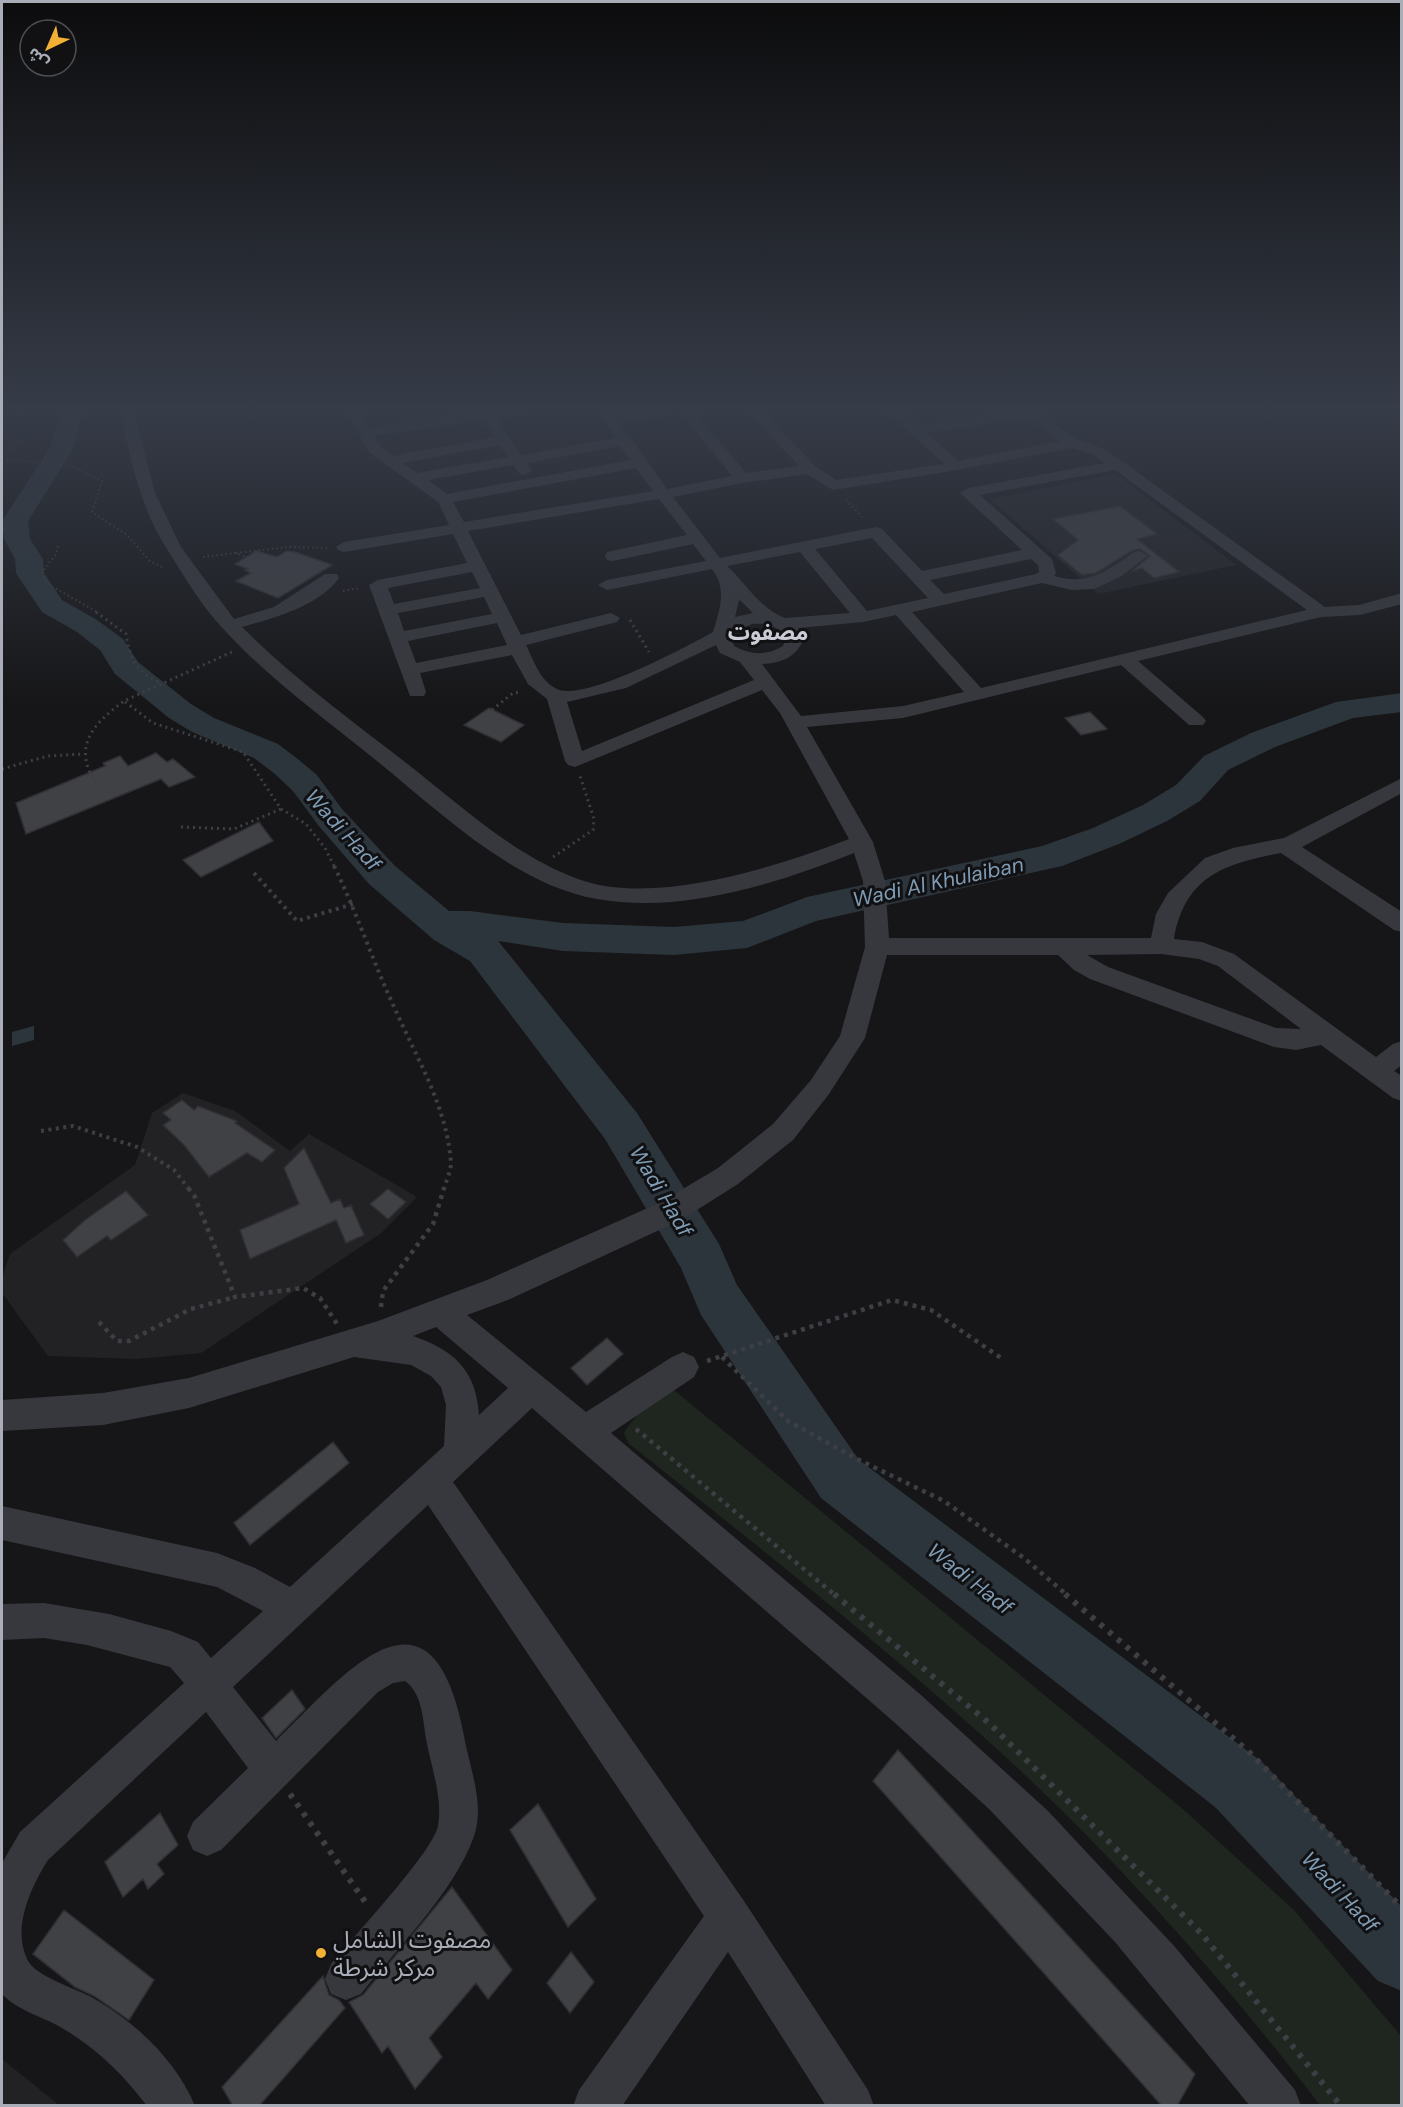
<svg xmlns="http://www.w3.org/2000/svg" width="1403" height="2107" font-family="'DM Sans','Noto Sans Arabic',sans-serif">
<style>
.built{fill:#222225}
.green{fill:#1e261f}
.water{fill:#2c353c}
.lines{fill:none;stroke-linecap:round;stroke-linejoin:round}
.river{fill:#2c353c;fill-rule:evenodd}
.building{fill:#404145;stroke:#303034;stroke-width:1.5}
.path-far4{stroke:#3d3f44;stroke-width:2;stroke-dasharray:1.5 3;stroke-linecap:butt}
.path-far3{stroke:#3d3f44;stroke-width:3;stroke-dasharray:2 4;stroke-linecap:butt}
.path-far2{stroke:#3d3f44;stroke-width:4;stroke-dasharray:3 4.5;stroke-linecap:butt}
.path-far1{stroke:#3d3f44;stroke-width:4.5;stroke-dasharray:4 5;stroke-linecap:butt}
.path{stroke:#3d3f44;stroke-width:6;stroke-dasharray:4.5 7;stroke-linecap:butt}
.minor{fill:#37383d;fill-rule:evenodd}
.poi-dot{fill:#f2b134;stroke:#111113;stroke-width:2}
.labels{text-anchor:middle;dominant-baseline:central;stroke-width:6;stroke-linejoin:round;paint-order:stroke}
.water-label{font-size:21px;font-style:italic;fill:#7f9bb3;stroke:#111113}
.far-district-label{font-size:22px;font-weight:bold;fill:#c9ccd4;stroke:#111113}
.near-poi-label{font-size:24px;fill:#a8adb8;stroke:#111113;text-anchor:start}
</style>
<rect width="100%" height="100%" fill="#161618"/>
<path class="built" d="M1116,474L1236,565L1098,594L990,499Z
M183,1093L235,1111L290,1151L309,1134L417,1197L380,1234L201,1353L137,1359L48,1356L2,1293V1278L10,1254L135,1165L152,1113Z
M2,2059L59,2105H2Z"/>
<path class="green" d="M674,1390L1184,1810L1294,1910L1401,2036V2105H1320C1218,1973 1103,1843 978,1732C865,1631 747,1537 628,1443L624,1432L641,1410Z"/>
<path class="water" d="M34,1026V1040L12,1046V1032Z"/>
<g class="lines">
<path class="river" d="M61,411H83L73,449L28,521L30,539L43,559L44,573L62,600L97,620L123,639L138,662L191,704L214,718L278,744L299,760L317,775L342,809L395,866L449,911H470L563,923L674,927L743,921L807,897L1042,846L1093,828L1143,805L1176,785L1204,756L1251,733L1336,702L1402,693V712L1353,718L1275,747L1228,770L1200,801L1167,821L1119,844L1062,866L816,921L747,948L674,955L563,951L498,941L637,1113L719,1244L737,1285L859,1460L1261,1761L1402,1907V1991L1378,1981L1215,1807L821,1498L701,1315L681,1268L605,1139L470,961L434,940L369,884L318,825L293,791L275,774L254,758L192,732L169,718L115,674L100,650L77,632L42,612L16,573L15,559L4,539L2,521L49,449Z"/>
</g>
<path class="building" d="M1120,506L1157,534L1137,539L1179,572L1154,578L1142,568L1132,571L1150,556L1140,549L1133,550L1096,573L1082,575L1058,555L1078,540L1053,519Z
M256,551L277,557L287,551L295,552L332,565L278,598L236,581L251,573L245,570L248,569L235,564Z
M489,708L524,725L501,742L464,725Z
M1090,712L1107,729L1081,735L1065,718Z
M156,753L167,762L173,759L195,777L169,787L161,779L26,834L16,803L105,766L103,763L120,756L128,766Z
M259,822L273,841L201,877L183,860Z
M182,1100L194,1110L198,1106L237,1121L235,1123L275,1150L262,1162L247,1153L209,1177L184,1145L163,1125L171,1120L163,1113Z
M304,1148L331,1203L340,1199L344,1208L351,1205L364,1235L346,1243L336,1220L250,1259L240,1230L299,1204L284,1168Z
M388,1189L406,1202L388,1219L370,1204Z
M126,1191L148,1215L111,1240L107,1236L77,1257L63,1240L85,1220Z
M607,1338L623,1354L587,1385L571,1368Z
M333,1442L349,1463L250,1545L234,1523Z
M292,1690L305,1709L276,1738L262,1718Z
M898,1750L1195,2074L1177,2106H1162L873,1781Z
M538,1804L596,1899L568,1927L510,1830Z
M160,1813L178,1845L157,1864L164,1874L148,1889L143,1879L123,1897L105,1862Z
M452,1887L512,1970L488,1999L476,1983L429,2038L442,2057L415,2089L388,2046L382,2053L349,2002L363,1995Z
M64,1910L154,1980L129,2020L94,1996L75,1987L33,1954Z
M571,1952L594,1982L570,2013L547,1983Z
M323,1976L329,1995L339,2000L345,2008L259,2106H233L222,2087Z"/>
<g class="lines">
<path class="path-far4" d="M2,454L24,437L20,411
M2,459L72,466L102,481L92,512L127,535L150,561L164,568
M846,500L864,519
M58,546L56,554L42,572L46,583L99,613
M236,553L290,547L328,548
M203,557L236,553L246,557
M343,591L359,588"/>
<path class="path-far3" d="M96,612L126,634C130,659 135,671 159,682
M630,620L649,652
M232,652L124,701L153,723L243,752L281,809L306,824L325,848L335,868
M492,710L513,693L522,692
M2,769L48,756L83,754
M99,788C71,749 90,726 124,701
M181,827L234,829L281,809
M553,857L593,830L594,819L580,776"/>
<path class="path-far2" d="M334,866C357,913 373,962 395,1009C417,1059 447,1107 451,1163C451,1171 446,1181 444,1189
M254,873L297,921L353,904
M41,1131L73,1126L137,1147L174,1170L189,1189"/>
<path class="path-far1" d="M188,1188L194,1195L235,1297L303,1288L320,1298L337,1324
M381,1307L383,1291L433,1224L444,1188
M99,1322L117,1341H129L191,1309L235,1297
M722,1357L788,1421L857,1459L944,1501L1024,1558L1067,1595
M707,1361L892,1300L931,1310L1004,1360
M636,1429L835,1595"/>
<path class="path" d="M834,1594L990,1724L1201,1933L1341,2106
M1065,1594L1248,1751L1402,1908
M290,1794L368,1906"/>
<path class="minor" d="M120,411H134L155,493L181,547L234,619L274,607L325,574H337L339,578C319,606 274,618 242,627C295,680 355,723 414,769C467,811 519,859 584,881C659,905 779,866 849,839L780,713L762,690L575,767L568,765L565,761L547,699L528,684L512,655L420,673L426,692L424,696H410L369,585L378,580L467,563L453,534L344,552L338,550L336,547L344,542L449,525L438,502L369,452L346,411H360L369,428L477,411H525L523,414L496,418L521,455L615,438L600,411H614L616,415L641,411H672L665,415L620,423L667,489L732,476L680,411H694L746,473L799,466L748,411H763L815,466L836,480L944,464L887,411H902L919,426L1016,411H1036L1078,440L1102,448L1123,462L1325,607L1359,605L1402,593V604L1360,615L1321,617L1138,661L1203,717L1206,721L1203,725H1189L1121,665L903,718L807,727L873,842L885,881L889,938H1151L1156,914L1168,893L1205,858L1233,848L1284,838L1402,778V793L1302,847L1402,912V932L1394,930L1281,853C1224,864 1185,876 1174,939L1202,942L1234,954L1376,1057L1393,1044L1402,1041V1065L1394,1071L1402,1076V1101L1393,1098L1321,1045L1296,1050L1274,1047L1090,979L1074,970L1058,955H887L865,1038L829,1094L793,1140L738,1184L681,1220L508,1300L467,1315L586,1412L672,1357L683,1352L694,1357L699,1367L694,1377L611,1433L921,1695L1048,1811L1175,1947L1295,2090L1301,2106H1250L1115,1942L989,1809L894,1722L532,1408L453,1482L744,1901L868,2090L874,2106H826L728,1952L622,2106H573L579,2090L704,1916L428,1505L233,1687L276,1741C346,1672 432,1566 464,1736C470,1770 486,1806 473,1839C454,1891 396,1950 361,1994L346,2000L331,1994L325,1979L331,1964C352,1938 433,1852 438,1826C443,1797 431,1767 426,1739C423,1719 422,1693 405,1681L393,1683L378,1692L221,1850L207,1856L193,1850L187,1836L193,1822L248,1768L206,1712L48,1860C31,1887 12,1927 27,1959C35,1977 76,1988 93,1998C135,2022 176,2060 195,2106H147C124,2075 95,2047 62,2028C42,2016 18,2011 2,1994V1863L20,1832L184,1683L170,1667L87,1645L44,1638L2,1640V1604L44,1603L109,1614L171,1631L198,1642L211,1658L263,1611L217,1587L2,1540V1506L217,1553L255,1568L290,1587L444,1446L446,1405L441,1387L431,1376L411,1365L354,1357L189,1408L103,1425L2,1431V1400L103,1393L189,1378L378,1321L487,1280L661,1202L718,1168L773,1124L811,1080L840,1036L865,947L863,881L854,853C776,884 682,914 597,899C512,884 437,809 372,757C318,714 262,673 217,622C198,600 182,573 167,549C140,508 131,458 120,411ZM1027,417L1061,441L958,461L927,433ZM483,420L495,437L393,456L380,446L374,436ZM500,445L508,457L417,473L403,463ZM620,446L630,460L447,494L428,480L513,465L520,474L525,475L532,471L527,463ZM1072,448L1092,454L1105,463L968,488L960,493L1022,550L922,571L882,529L876,527L720,558L673,497L742,483L807,474L833,490L945,472ZM636,468L653,491L464,522L453,502ZM1115,470L1307,610L981,688L912,612L1042,583L1072,590L1094,589L1120,577L1148,556L1140,551L1134,552C1107,571 1088,586 1054,576L1056,573L1052,559L980,495ZM659,499L687,535L607,552L605,556L607,560L613,561L693,544L706,561L607,580L598,585L607,590L712,569C728,589 719,611 713,632C686,647 584,702 557,689C540,681 534,661 526,645L617,622L620,618L611,613L521,635L468,531ZM872,538L928,598L867,611L815,549ZM800,552L850,613L785,618C760,609 746,583 727,566ZM1031,559L1038,565L1039,572L1036,574L944,594L930,580ZM472,572L480,588L394,604L388,588ZM484,597L492,614L404,631L398,613ZM739,600L741,601L753,613L735,617ZM896,615L964,692L903,706L801,716L762,664C782,663 797,657 804,638L798,628L863,622ZM497,623L507,645L416,663L408,641ZM752,624C766,623 778,625 786,638L783,646C767,656 750,655 734,646L730,634ZM716,645L720,653L740,662L754,680L582,751L567,702L626,688ZM1161,954L1199,959L1218,966L1301,1029L1276,1028L1108,967L1087,955ZM436,1327L508,1388L479,1415C476,1369 453,1350 413,1336Z"/>
</g>
<linearGradient id="sky" x2="0" y2="1"><stop stop-color="#0c0c0d"/><stop offset="0.58" stop-color="#363c48"/><stop offset="1" stop-color="#363c48" stop-opacity="0"/></linearGradient>
<rect width="1403" height="706" fill="url(#sky)"/>
<circle class="poi-dot" cx="321" cy="1953" r="6"/>
<g class="labels">
<g class="water-label">
<text transform="translate(343 830) rotate(48)">Wadi Hadf</text>
<text transform="translate(938 882) rotate(-12)">Wadi Al Khulaiban</text>
<text transform="translate(661 1191) rotate(59)">Wadi Hadf</text>
<text transform="translate(970 1579) rotate(38)">Wadi Hadf</text>
<text transform="translate(1340 1892) rotate(47)">Wadi Hadf</text>
</g>
<g class="far-district-label">
<text x="768" y="632">مصفوت</text>
</g>
<g class="near-poi-label">
<text x="333" y="1939">مصفوت الشامل<tspan x="333" dy="28">مركز شرطة</tspan></text>
</g>
</g>
<rect width="1403" height="2107" fill="none" stroke="#a8adb8" stroke-width="6"/>
<g transform="translate(48 48) rotate(224)"><circle r="28" fill="#111113" stroke="#4d4f55" stroke-width="1.5"/>
<path d="M0-4.5L10 22L0 15L-10 22Z" fill="#f2b134"/>
<text y="-9" font-size="16" font-weight="bold" text-anchor="middle" fill="#a8adb8">ش</text>
</g>
</svg>
